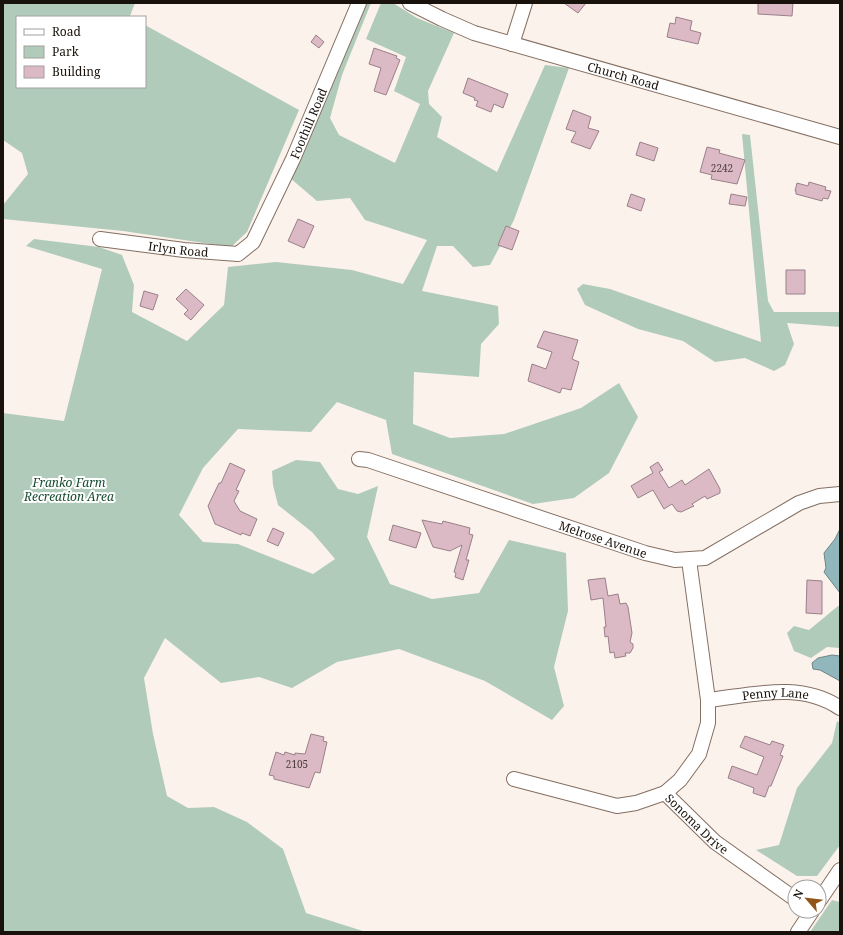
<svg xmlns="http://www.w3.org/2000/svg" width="843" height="935" font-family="'Noto Serif',serif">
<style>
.green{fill:#b1cbbb}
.water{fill:#91b7bc;stroke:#6d8587}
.building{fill:#dbbac5;stroke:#9a8089}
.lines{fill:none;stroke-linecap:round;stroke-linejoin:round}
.minor-casing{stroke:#846f61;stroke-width:16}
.minor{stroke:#fff;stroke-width:14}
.labels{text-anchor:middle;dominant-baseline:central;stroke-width:4;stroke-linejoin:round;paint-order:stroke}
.number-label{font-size:10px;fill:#4a3b3a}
.street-label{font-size:12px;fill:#19110b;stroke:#fff}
.park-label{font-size:12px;font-style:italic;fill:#14492f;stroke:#fff}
</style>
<rect width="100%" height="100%" fill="#fcf2ec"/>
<path class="green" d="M3,3H135L130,16L131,17H17V87H145V25L299,110L247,232L231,247L123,231L3,219V205L28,174L22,153L3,140Z
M364,3H371L342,75L330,118L339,135L395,163L420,104L394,91L406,57L366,39L381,3H393L417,18L454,33L428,91L429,104L442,117L437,137L497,172L545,65L569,68L514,220L490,265L473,267L453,246H437L422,291L498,306L499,324L481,344L479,377L414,372L413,424L450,438L504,434L581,408L619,383L638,417L609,473L574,498L533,504L392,454L386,420L337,402L311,432L238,429L203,468L179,515L203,542L238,544L313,574L335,559L312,532L278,505L273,485L272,471L296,460L320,462L338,489L358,494L378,486L367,537L390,584L432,599L479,593L509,540L566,553L568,611L554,667L564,706L552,720L485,681L399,649L337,662L292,688L259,677L221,683L165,638L144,678L153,734L167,796L188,808L214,807L247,822L283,849L306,913L366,932H3V413L64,421L102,269L26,246L34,239L99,247L122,255L134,285L132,312L187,341L224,305L228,267L276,262L352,270L403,284L427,240L365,220L350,198L317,201L290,178Z
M742,134L750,135L768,301L774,312H840V327L787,323L794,344L785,365L774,371L745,358L715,362L683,341L638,329L585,305L577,289L583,284L610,289L761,342Z
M838,606H840V648L827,647L811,658L794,651L787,633L794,626L809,630Z
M837,721L840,723V845L817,876H797L756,850L779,845L797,788L832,743Z
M832,900L840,902V932H810Z"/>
<path class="water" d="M840,529V593L824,572L826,568L824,553L835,539Z
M832,655L840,656V681L820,670L813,669L812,663L818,658Z"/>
<path class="building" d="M564,3H586L578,13Z
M758,3H793L792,16L758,14Z
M676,17L692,21L690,30L701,33L698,44L667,37L670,23L675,24Z
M316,35L324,42L319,48L311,42Z
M374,48L397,56L396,58L400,60L386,95L374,91L381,68L369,64Z
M468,78L508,94L503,108L494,104L491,112L476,106L478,101L474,100L475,98L463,93Z
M573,110L591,117L588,128L599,131L590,149L571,142L576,132L566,129Z
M640,142L658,148L654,161L636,155Z
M707,147L720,150L719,153L745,160L737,184L711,179L712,175L700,172Z
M809,182L826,187L825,190L831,191L828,199L823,198L822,201L796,194V191H795L797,183L808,186Z
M631,194L645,199L641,211L627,206Z
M731,194L747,197L745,206L729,204Z
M298,219L314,226L304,248L288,241Z
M506,226L519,231L512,250L498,245Z
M786,270H805V294H786Z
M186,289L204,305L191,320L184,314L188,310L176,299Z
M144,291L158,295L153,310L140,306Z
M544,331L578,340L572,359L579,362L571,390L562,388L560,393L528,381L532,364L546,369L552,352L537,347Z
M658,462L663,470L659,472L669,488L682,480L685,485L709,469L720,489V493L707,499L705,496L692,504L694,506L681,512L677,511L672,504L664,509L653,490L638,498L631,486L653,473L650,467Z
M230,463L245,470L236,490L239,491L234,501L240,511L257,519L250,536L242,533L241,535L215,524L208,506L219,483H221Z
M422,520L442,524L443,521L470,528L469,534L473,535L466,560H469L463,580L455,577L456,573L454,572L462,545L450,551L433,547Z
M393,525L421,533L416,548L389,540Z
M273,528L284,533L278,546L267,541Z
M605,578L608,596L618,594L620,604L626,603L628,607L632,633L630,642L633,644V648L630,653H625L626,656L615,658L614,652L610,653L608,636L605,637L604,627H606L603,598L591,600L588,580Z
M807,580L822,581V614L806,613Z
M311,734L324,737L323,741L327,742L320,773L315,772L309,788L274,779V776L269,775L276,752L284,755L285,752L295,755V753L305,754Z
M745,736L770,745L772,741L784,745L780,755L783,756L771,786H769L765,797L753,793L754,788L728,778L732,766L757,775L764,757L740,747Z"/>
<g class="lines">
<defs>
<g id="minor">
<path id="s1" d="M410,3L442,19L474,33L840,137"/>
<path d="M512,44L525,3"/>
<path id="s2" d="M100,239L184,250L238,254L253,242L293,159L359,3"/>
<path id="s3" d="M359,459L368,460L645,553L675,560L705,558L799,503L819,496L840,494"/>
<path id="s4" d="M689,560L708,700V723L699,754L680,780L665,793L715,842L795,899"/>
<path id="s5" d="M708,700C753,695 800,681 840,708"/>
<path d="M514,779L617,806L636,803L665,793"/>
<path d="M819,901L840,870"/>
<path d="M798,932L812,911"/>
</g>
</defs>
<use href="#minor" class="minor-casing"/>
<use href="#minor" class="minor"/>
</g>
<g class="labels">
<g class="number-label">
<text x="722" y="168">2242</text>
<text x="297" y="764">2105</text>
</g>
<g class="street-label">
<text stroke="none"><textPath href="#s1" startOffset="226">Church Road</textPath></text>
<text stroke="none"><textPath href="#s2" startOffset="289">Foothill Road</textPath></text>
<text stroke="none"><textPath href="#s2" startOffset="79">Irlyn Road</textPath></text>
<text stroke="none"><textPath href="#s3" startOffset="257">Melrose Avenue</textPath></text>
<text stroke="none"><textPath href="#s5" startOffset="68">Penny Lane</textPath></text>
<text stroke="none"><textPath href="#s4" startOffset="293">Sonoma Drive</textPath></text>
</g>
<g class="park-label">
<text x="69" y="482">Franko Farm<tspan x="69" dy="14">Recreation Area</tspan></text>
</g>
</g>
<rect width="843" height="935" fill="none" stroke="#19110b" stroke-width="8"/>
<rect x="16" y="16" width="130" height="72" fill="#ffffff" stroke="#a3a09d"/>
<rect x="24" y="29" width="20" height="6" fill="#ffffff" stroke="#a3a09d"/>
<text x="52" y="36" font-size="12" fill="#19110b">Road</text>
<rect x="24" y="46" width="20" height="12" fill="#b1cbbb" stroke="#a3a09d"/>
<text x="52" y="56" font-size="12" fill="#19110b">Park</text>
<rect x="24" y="66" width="20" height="12" fill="#dbbac5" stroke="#a3a09d"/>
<text x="52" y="76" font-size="12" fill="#19110b">Building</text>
<g transform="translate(807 899) rotate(298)"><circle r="19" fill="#ffffff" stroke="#a3a09d"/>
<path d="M0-3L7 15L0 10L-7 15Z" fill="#925518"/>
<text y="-6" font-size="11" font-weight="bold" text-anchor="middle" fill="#19110b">N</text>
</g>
</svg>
